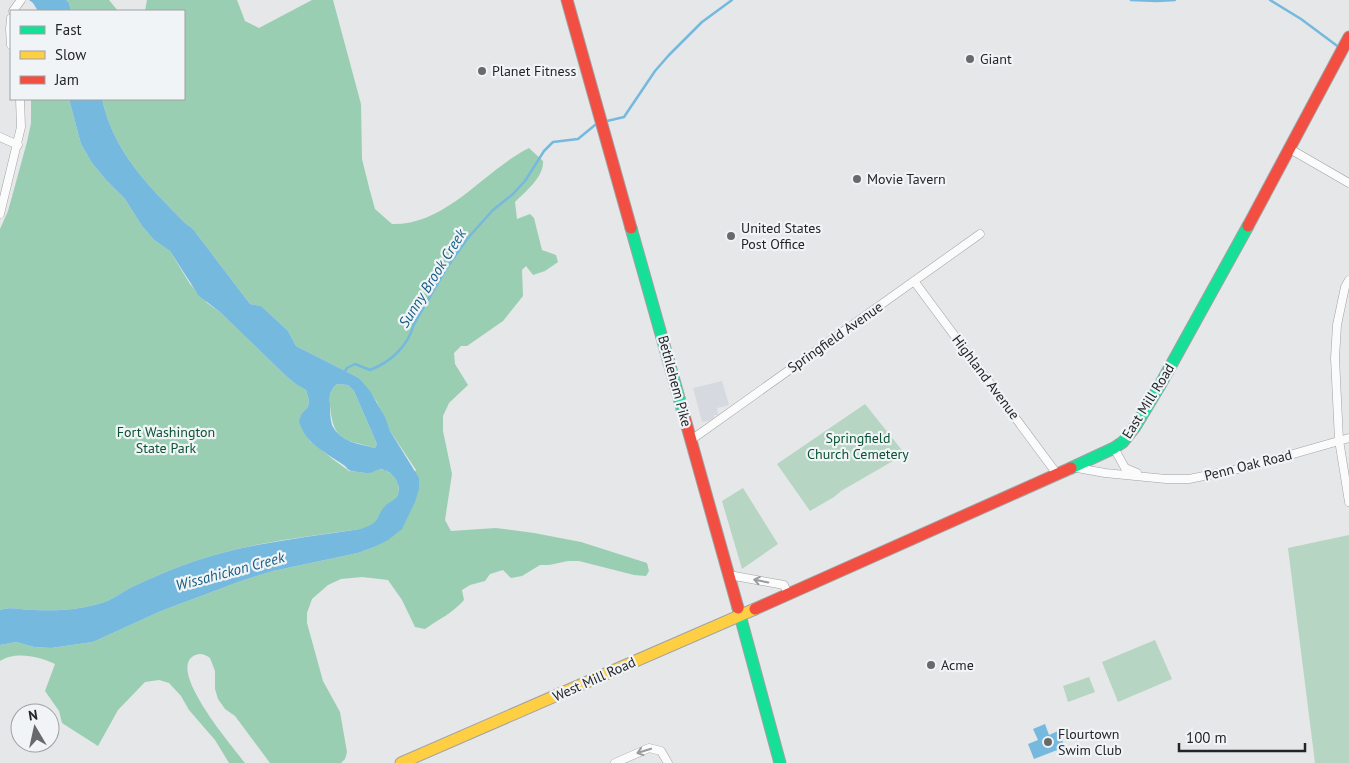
<svg xmlns="http://www.w3.org/2000/svg" width="1349" height="763" font-family="'PT Sans',sans-serif">
<style>
.built{fill:#d6d9df}
.green{fill:#b6d5c3}
.forest{fill:#9aceb2}
.water{fill:#75b9de;fill-rule:evenodd}
.lines{fill:none;stroke-linecap:round;stroke-linejoin:round}
.stream{stroke:#75b9de;stroke-width:2.5}
.street-casing{stroke:#a1a2a3;stroke-width:9}
.fast-casing{stroke:#a1a2a3;stroke-width:13}
.slow-casing{stroke:#a1a2a3;stroke-width:13}
.jam-casing{stroke:#a1a2a3;stroke-width:13}
.street{stroke:#fbfbfc;stroke-width:8}
.fast{stroke:#16e098;stroke-width:11}
.slow{stroke:#ffcf43;stroke-width:11}
.jam{stroke:#f24e42;stroke-width:11}
.oneway{stroke:#9a9b9c}
.poi-dot{fill:#68696b;stroke:#f1f4f7;stroke-width:2}
.labels{text-anchor:middle;dominant-baseline:central;stroke-width:4.5;stroke-linejoin:round;paint-order:stroke}
.poi-label{font-size:14px;fill:#242527;stroke:#f1f4f7;text-anchor:start}
.street-label{font-size:14px;fill:#242527;stroke:#f1f4f7}
.park-label{font-size:14px;fill:#0b5432;stroke:#f1f4f7}
.water-label{font-size:15px;font-style:italic;fill:#175e82;stroke:#f1f4f7}
</style>
<rect width="100%" height="100%" fill="#e5e7e9"/>
<path class="built" d="M722,381L729,405L717,408L718,415H714V418L708,421L702,422L693,388Z"/>
<path class="green" d="M865,404L905,454L841,491L834,497L810,511L777,464Z
M743,488L778,544L742,569L722,501Z
M1349,535V763H1315L1288,548Z
M1155,640L1172,679L1118,702L1102,662Z
M1089,677L1095,692L1068,702L1063,686Z"/>
<path class="forest" d="M66,0H109L118,11H71L69,3Z
M147,0H237L245,21L259,28L312,0H333L361,104L362,159L370,191L375,209L392,224C447,225 483,171 529,148L543,161C544,177 526,191 515,202L517,219L530,214L534,218L542,250L556,255L558,262L545,271L533,275L526,266L522,270L523,296L503,321L467,346H461L454,353L455,364L468,385L449,403L443,416V431L452,474L445,520L451,531L496,528L534,533L581,542L647,563L649,571L646,576L634,575L579,561H568L549,565H540L522,576L511,578L503,570L490,574L485,581L470,585L462,590L464,600C453,613 439,619 425,629L415,627L402,600L388,580L362,577L341,579L328,585L312,599L307,613V623L323,681L340,712L347,752L345,759L341,763H270L235,716L225,709L218,699L215,689V671L210,658C204,654 199,652 192,657C170,674 233,747 245,763H229L215,740L189,710L181,696L169,683L159,680L145,682L118,710L98,746L62,723L59,711L45,691L55,664C39,656 15,651 0,661V645L16,642L34,647L51,648L93,642L161,611L241,581L273,571L358,553L374,547L416,470L390,431L377,402L359,378L296,346L288,331L271,315L261,306L250,304L193,229L185,223C148,185 114,153 102,99H184V11H145Z
M31,99H69L81,144L92,163L106,180L125,199L142,226L154,240L170,251L190,284L207,303L220,312L286,376L297,385L306,390L309,400L308,407L302,413L310,441L334,460L349,471L367,473L377,470H385L393,475L398,483L399,492L396,499L385,506L378,519L372,526L360,529C304,537 246,543 192,562C172,569 151,578 132,587C120,593 111,601 98,604C77,610 56,611 34,610C22,610 11,606 0,610V229L8,211L27,142L31,123Z
M337,384L348,385L354,391L377,444L375,448C344,439 333,442 330,405C329,396 330,390 337,384Z"/>
<path class="water" d="M29,0H66L69,3L71,11H38L33,3Z
M69,99H102C114,153 148,185 185,223L193,229L250,304L261,306L271,315L288,331L296,346L359,378L370,391L385,417L390,431L419,478V489L415,502L402,529L388,540L374,547L358,553L273,571L241,581L161,611L93,642L51,648L34,647L16,642L0,645V610C11,606 22,610 34,610C56,611 77,610 98,604C111,601 120,593 132,587C151,578 172,569 192,562C246,543 304,538 360,529C384,522 374,516 387,504C390,502 394,500 396,498C404,488 394,472 384,470C377,468 373,474 366,473C361,472 355,472 351,471C348,470 347,468 345,466C327,453 305,444 299,421L302,413L308,407L309,400L306,390L297,385L286,376L220,312L199,296L170,251L154,240L142,226L125,199L106,180L92,163L81,144ZM337,384L348,385L354,391L377,444L375,448C359,444 340,442 332,425C330,419 330,411 330,405C329,396 330,390 337,384Z
M1045,724L1049,735L1058,731L1065,747L1034,759L1028,744L1038,740L1033,729Z"/>
<g class="lines">
<path class="stream" d="M1131,0L1157,1L1175,0
M1270,0L1301,19L1340,48
M607,121L624,117L655,71L669,55L702,22L732,0
M344,373L347,368L355,364L370,370C391,362 408,346 414,324L446,269L467,239L493,210L513,194L525,181L544,151L553,142L578,139L595,125L599,124"/>
<defs>
<path id="street" d="M13,11L21,0
M11,18L10,29L11,45
M0,137L18,145
M1290,149L1349,183
M0,214L21,127L20,99
M1349,280L1345,287L1337,325L1335,358L1339,440L1349,502
M914,281L1057,474
M691,440L980,234
M1114,448L1125,468L1137,473
M1072,467L1105,473L1166,479H1189L1248,467L1349,438
M729,575L784,585L788,594
M615,763L649,748L661,751L668,763"/>
<path id="fast" d="M631,228L683,412
M1071,468L1114,448L1123,442L1135,427L1159,387L1248,226
M738,608L780,763"/>
<path id="slow" d="M401,763L755,609"/>
<path id="jam" d="M567,0L631,228
M1248,226L1349,37
M683,412L738,608
M755,609L1071,468"/>
</defs>
<use href="#street" class="street-casing"/>
<use href="#fast" class="fast-casing"/>
<use href="#slow" class="slow-casing"/>
<use href="#jam" class="jam-casing"/>
<use href="#street" class="street"/>
<use href="#fast" class="fast"/>
<use href="#slow" class="slow"/>
<use href="#jam" class="jam"/>
</g>
<defs><path id="oneway-shaft" d="M-6 0H5M1.5-3L5.5 0L1.5 3" fill="none" stroke-width="1.6" stroke-linecap="round" stroke-linejoin="round" transform="scale(1.25)"/></defs>
<g class="oneway">
<use href="#oneway-shaft" transform="translate(761 581) rotate(-169)"/>
<use href="#oneway-shaft" transform="translate(644 751) rotate(163)"/>
</g>
<g class="poi-dot">
<circle cx="970" cy="59" r="5"/>
<circle cx="482" cy="71" r="5"/>
<circle cx="857" cy="179" r="5"/>
<circle cx="731" cy="236" r="5"/>
<circle cx="931" cy="665" r="5"/>
<circle cx="1048" cy="742" r="5"/>
</g>
<g class="labels">
<g class="poi-label">
<text x="980" y="59">Giant</text>
<text x="492" y="71">Planet Fitness</text>
<text x="867" y="179">Movie Tavern</text>
<text x="741" y="228">United States<tspan x="741" dy="16">Post Office</tspan></text>
<text x="941" y="665">Acme</text>
<text x="1058" y="734">Flourtown<tspan x="1058" dy="16">Swim Club</tspan></text>
</g>
<g class="street-label">
<text transform="translate(835 337) rotate(-35)">Springfield Avenue</text>
<text transform="translate(986 377) rotate(53)">Highland Avenue</text>
<text transform="translate(675 381) rotate(75)">Bethlehem Pike</text>
<text transform="translate(1148 401) rotate(-58)">East Mill Road</text>
<text transform="translate(1248 465) rotate(-14)">Penn Oak Road</text>
<text transform="translate(594 679) rotate(-24)">West Mill Road</text>
</g>
<g class="park-label">
<text x="166" y="432">Fort Washington<tspan x="166" dy="16">State Park</tspan></text>
<text x="858" y="438">Springfield<tspan x="858" dy="16">Church Cemetery</tspan></text>
</g>
<g class="water-label">
<text transform="translate(432 278) rotate(-58)">Sunny Brook Creek</text>
<text transform="translate(230 571) rotate(-15)">Wissahickon Creek</text>
</g>
</g>
<rect x="10" y="10" width="175" height="90" fill="#f1f4f7" stroke="#9fa1a4"/>
<rect x="20" y="26" width="25" height="8" fill="#16e098" stroke="#9fa1a4"/>
<text x="55" y="35" font-size="15" fill="#242527">Fast</text>
<rect x="20" y="51" width="25" height="8" fill="#ffcf43" stroke="#9fa1a4"/>
<text x="55" y="60" font-size="15" fill="#242527">Slow</text>
<rect x="20" y="76" width="25" height="8" fill="#f24e42" stroke="#9fa1a4"/>
<text x="55" y="85" font-size="15" fill="#242527">Jam</text>
<g transform="translate(35 728) rotate(351)"><circle r="24" fill="#f1f4f7" stroke="#9fa1a4"/>
<path d="M0-4L9 19L0 12L-9 19Z" fill="#68696b"/>
<text y="-8" font-size="14" font-weight="bold" text-anchor="middle" fill="#242527">N</text>
</g>
<path d="M1179 743v8h126v-8" fill="none" stroke="#242527" stroke-width="2.5"/>
<text x="1186" y="743" font-size="15" fill="#242527" stroke="#f1f4f7" stroke-width="4" paint-order="stroke">100 m</text>
</svg>
